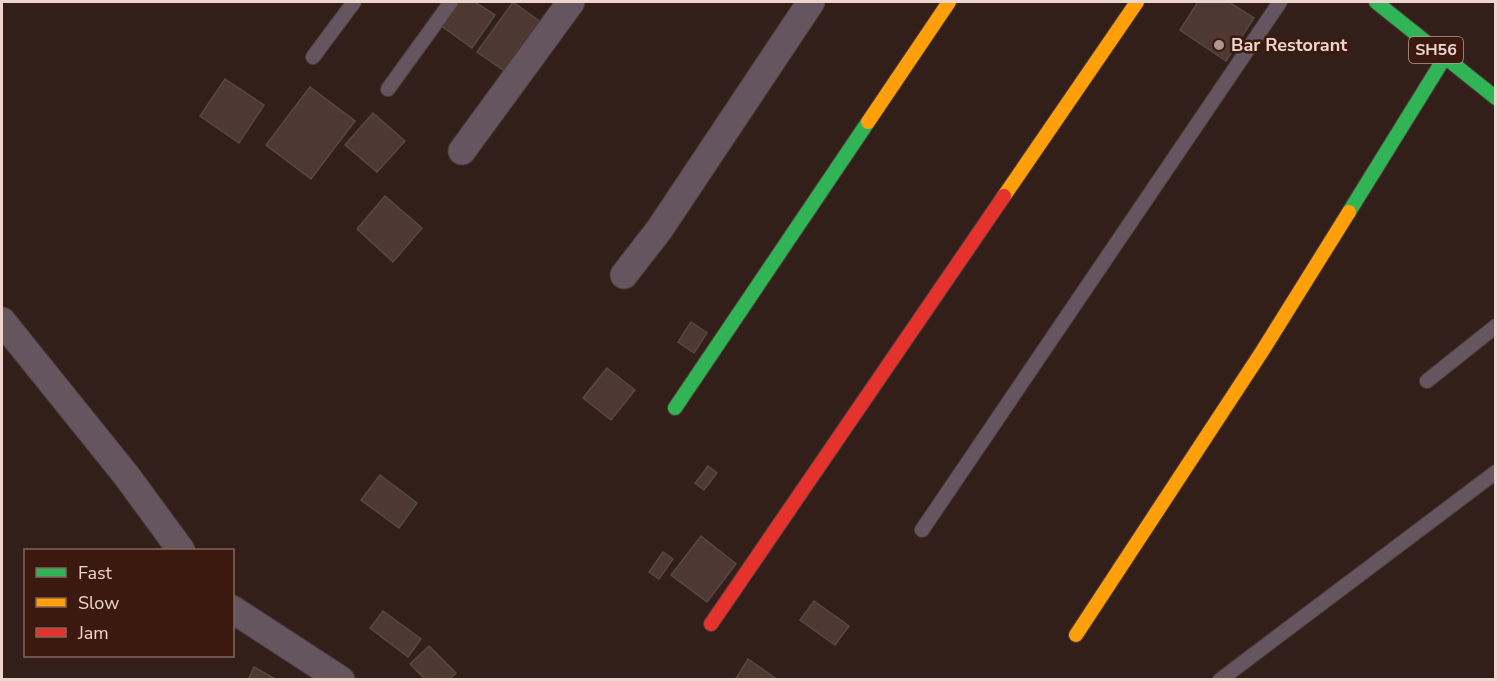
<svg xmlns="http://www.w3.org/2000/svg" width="1497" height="681" font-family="'Nunito Sans',sans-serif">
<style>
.building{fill:#4d3832;stroke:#584844;stroke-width:1.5}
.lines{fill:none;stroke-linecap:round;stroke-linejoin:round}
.lane-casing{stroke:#4e3d39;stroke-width:16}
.street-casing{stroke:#4e3d39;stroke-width:29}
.fast-casing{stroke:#4e3d39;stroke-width:16}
.slow-casing{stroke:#4e3d39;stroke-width:16}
.jam-casing{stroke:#4e3d39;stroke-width:16}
.lane{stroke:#64555e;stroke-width:14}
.street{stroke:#64555e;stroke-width:27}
.fast{stroke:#30b455;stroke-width:14}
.slow{stroke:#ff9f0a;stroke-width:14}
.jam{stroke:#e5322d;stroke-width:14}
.poi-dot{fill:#ac9690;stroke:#3c190f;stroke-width:2}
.labels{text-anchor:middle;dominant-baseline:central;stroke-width:5;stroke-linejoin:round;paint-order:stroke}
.shield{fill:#3c190f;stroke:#b99d95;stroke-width:1.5}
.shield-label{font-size:16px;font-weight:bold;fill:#eed6cf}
.poi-label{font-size:18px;font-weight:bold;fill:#eed6cf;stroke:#3c190f;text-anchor:start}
</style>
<rect width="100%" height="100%" fill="#321f1a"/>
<path class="building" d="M456,2H475L495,15L472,48L440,25Z
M513,2L542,23L506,72L477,52Z
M1198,2H1229L1254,18L1226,61L1180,30Z
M225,79L264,105L239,143L200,116Z
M310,87L355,121L311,179L266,145Z
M373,113L405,141L377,172L345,145Z
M385,196L422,228L393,262L357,229Z
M691,322L707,333L694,353L678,342Z
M607,368L635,390L611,420L583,398Z
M708,466L717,473L704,490L695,483Z
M380,475L417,503L399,528L361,500Z
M701,536L736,564L707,602L671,575Z
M663,552L673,559L659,579L649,572Z
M814,601L849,626L835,645L800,620Z
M383,611L421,639L408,657L370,628Z
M429,646L456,673L449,680H426L410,664Z
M748,659L778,680H735Z
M254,667L277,680H248Z"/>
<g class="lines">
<defs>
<path id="lane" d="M313,57L354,2
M388,89L451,2
M1427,381L1496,326
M922,530L1280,2
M1220,680L1496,472"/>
<path id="street" d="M462,151L571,2
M624,275L659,230L811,2
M2,321L126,475L181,550
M232,609L341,680"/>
<path id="fast" d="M1376,2L1496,98
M1349,212L1445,57
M675,408L868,122"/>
<path id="slow" d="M868,122L949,2
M1004,196L1137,2
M1076,635L1263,350L1349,212"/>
<path id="jam" d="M711,624L1004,196"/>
</defs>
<use href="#lane" class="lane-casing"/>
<use href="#street" class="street-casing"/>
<use href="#fast" class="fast-casing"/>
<use href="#slow" class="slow-casing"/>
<use href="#jam" class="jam-casing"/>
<use href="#lane" class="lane"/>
<use href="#street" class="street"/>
<use href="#fast" class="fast"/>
<use href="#slow" class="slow"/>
<use href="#jam" class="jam"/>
</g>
<circle class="poi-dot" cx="1219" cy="45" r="6"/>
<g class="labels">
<rect class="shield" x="1409" y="37" width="54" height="26" rx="4.5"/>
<g class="shield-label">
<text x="1436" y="50">SH56</text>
</g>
<g class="poi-label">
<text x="1231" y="45">Bar Restorant</text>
</g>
</g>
<rect width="1497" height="681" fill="none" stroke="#eed6cf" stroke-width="6"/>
<rect x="24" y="549" width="210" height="108" fill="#3c190f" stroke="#83655c" stroke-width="1.5"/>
<rect x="36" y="568" width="30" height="9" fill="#30b455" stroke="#83655c" stroke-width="1.5"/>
<text x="78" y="579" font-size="18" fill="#eed6cf">Fast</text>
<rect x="36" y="598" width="30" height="9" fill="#ff9f0a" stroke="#83655c" stroke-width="1.5"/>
<text x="78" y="609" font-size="18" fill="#eed6cf">Slow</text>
<rect x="36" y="628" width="30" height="9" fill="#e5322d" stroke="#83655c" stroke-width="1.5"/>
<text x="78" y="639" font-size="18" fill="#eed6cf">Jam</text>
</svg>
